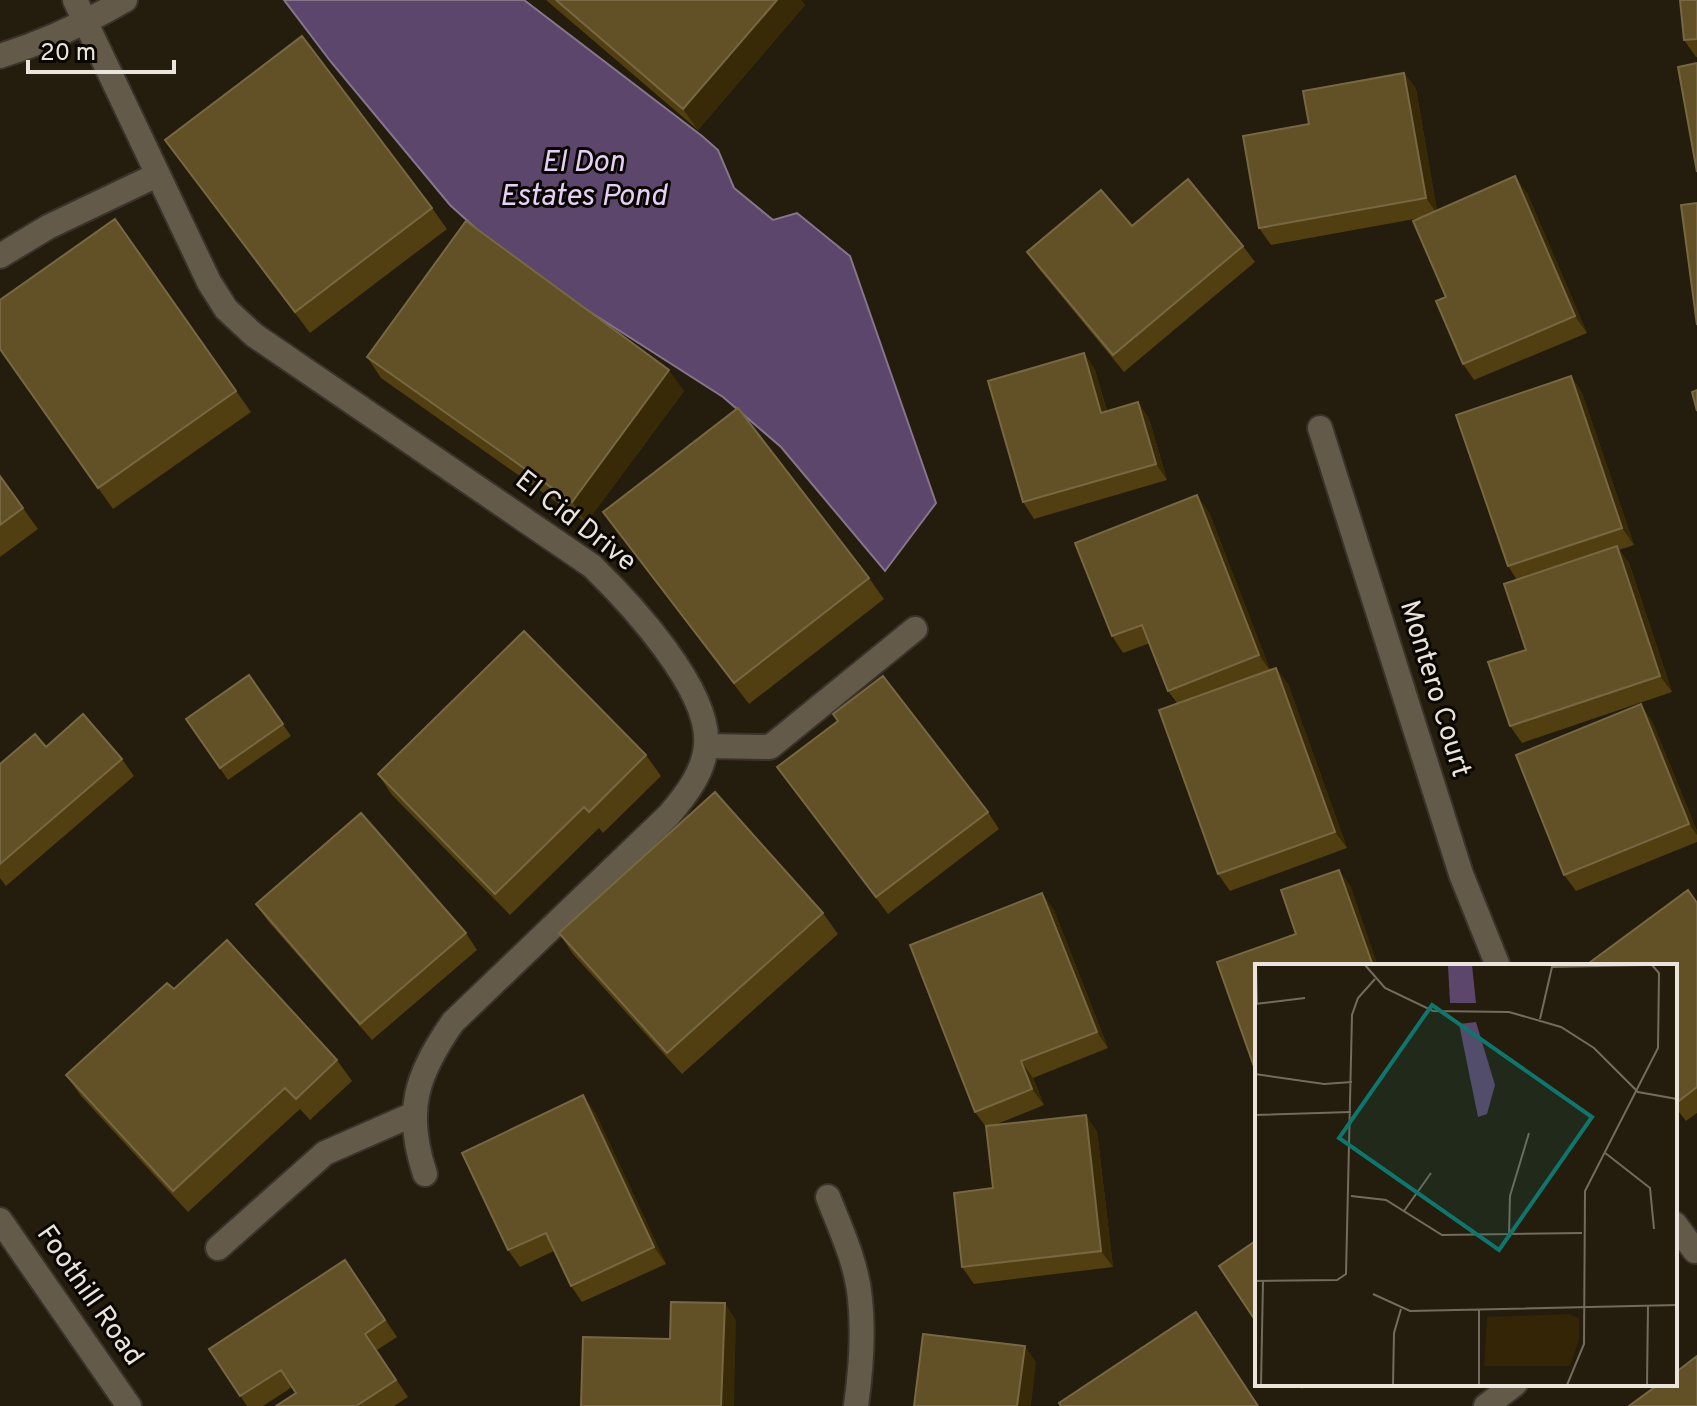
<svg xmlns="http://www.w3.org/2000/svg" width="1697" height="1406" font-family="Overpass,sans-serif">
<style>
.water{fill:#5d466c;stroke:#87758d;stroke-width:2}
.lines{fill:none;stroke-linecap:round;stroke-linejoin:round}
.lane-casing{stroke:#39332c;stroke-width:28}
.street-casing{stroke:#39332c;stroke-width:28}
.lane{stroke:#635a49;stroke-width:24}
.street{stroke:#635a49;stroke-width:24}
.wall{fill:#513f11}
.shaded-wall{fill:#382a06}
.building{fill:#625127;stroke:#776843;stroke-width:2}
.labels{text-anchor:middle;dominant-baseline:central;stroke-width:6;stroke-linejoin:round;paint-order:stroke}
.street-label{font-size:28px;fill:#eae4da;stroke:#0a0703}
.water-label{font-size:30px;font-style:italic;fill:#e7d0f7;stroke:#0a0703}
.inset-road{fill:none;stroke:#736c5e;stroke-width:2}
.view{fill:#0f766e;fill-opacity:0.15;stroke:#0f766e;stroke-width:4}
.inset-edge{fill:none;stroke:#eae4da;stroke-width:4}
</style>
<rect width="100%" height="100%" fill="#241c0c"/>
<path class="water" d="M284,0H524L702,136L718,150L734,188L773,220L797,213L850,256L936,503L885,571L781,447L723,397L515,264L450,205L331,62Z"/>
<g class="lines">
<defs>
<path id="lane" d="M75,0L209,282L226,309L254,335L592,566C630,603 711,690 706,745C704,772 686,795 669,815L453,1022C416,1075 404,1111 425,1174
M0,256L48,227L157,175
M706,746L770,747L915,629
M218,1248L325,1153L414,1114"/>
<path id="street" d="M0,56C45,42 84,24 125,0
M1320,428L1461,874L1498,966
M828,1197C841,1230 857,1264 860,1299C864,1335 861,1370 856,1406
M0,1220L129,1406
M1675,1224L1695,1251
M1486,1406L1515,1384"/>
</defs>
<use href="#lane" class="lane-casing"/>
<use href="#street" class="street-casing"/>
<use href="#lane" class="lane"/>
<use href="#street" class="street"/>
</g>
<path class="wall" d="M546,0H801L805,5L698,130Z
M1697,0V57H1696L1684,40Z
M1404,73L1416,89L1437,211L1527,193L1587,333L1474,380L1463,364L1446,297L1420,218L1271,245L1259,228L1309,124Z
M165,140L432,208L447,229L310,333Z
M115,219L251,412L113,509L0,349Z
M1132,226L1243,246L1255,262L1124,372L1039,269L1027,252Z
M1084,353L1095,370L1107,411L1138,402L1149,419L1167,480L1034,519L1023,502Z
M367,357L684,391L586,523L381,378Z
M1571,376L1582,393L1634,545L1619,550L1629,563L1672,692L1522,743L1510,726L1526,650L1517,580L1508,566Z
M0,476L38,529L0,557Z
M603,512L869,578L884,599L749,704L618,533Z
M1209,512L1270,670L1288,684L1347,848L1230,891L1218,874L1177,703L1168,691L1150,643L1123,653L1112,636Z
M249,675L291,736L228,780L186,719Z
M1652,721L1697,831V842L1576,891L1564,875Z
M46,747L122,759L134,776L6,886L0,878V764Z
M646,755L661,776L603,833L599,828L510,915L392,795L378,774Z
M777,767L988,812L999,829L888,914Z
M1697,903V1113L1686,1121L1675,1107V966Z
M256,904L466,933L477,950L372,1040L268,921Z
M1054,910L1108,1048L1033,1078L1044,1105L995,1125L1097,1131L1113,1267L974,1284L962,1267L993,1188L986,1127L975,1112Z
M823,913L838,934L682,1074L573,954L559,933Z
M174,989L337,1060L352,1081L310,1120L300,1109L188,1212L81,1096L66,1075Z
M595,1112L666,1264L582,1302L571,1286L554,1251L520,1267L508,1250Z
M357,1277L397,1337L377,1350L408,1397L394,1406H276L296,1393L292,1387L263,1406H247L209,1349Z
M1298,1384H1309L1302,1389Z"/>
<path class="shaded-wall" d="M777,0H801L805,5L698,130L683,109Z
M1404,73L1416,89L1438,215L1426,198Z
M1515,176L1527,193L1587,333L1575,316Z
M1084,353L1095,370L1112,430L1101,413Z
M669,370L684,391L586,523L572,502Z
M1571,376L1582,393L1634,545L1622,528Z
M1138,402L1149,419L1167,480L1156,464Z
M1197,495L1209,512L1271,672L1259,655Z
M1617,546L1629,563L1672,692L1660,676Z
M1276,668L1288,684L1347,848L1335,832Z
M1641,704L1652,721L1697,831V835L1689,824Z
M1339,870L1351,887L1378,966H1373Z
M1042,893L1054,910L1108,1048L1097,1032Z
M1021,1061L1033,1078L1044,1105L1032,1089Z
M583,1095L595,1112L666,1264L654,1247Z
M1086,1115L1097,1131L1113,1267L1101,1251Z
M725,1303L736,1320L734,1406H721Z
M1025,1346L1036,1362L1031,1406H1017Z"/>
<path class="building" d="M556,0H777L683,109Z
M1680,0H1697V39L1684,40Z
M302,36L432,208L295,312L165,140Z
M1697,63V172L1678,67Z
M1404,73L1426,198L1259,228L1243,136L1309,124L1303,91Z
M1515,176L1575,316L1463,364L1436,301L1446,297L1413,221Z
M1188,179L1243,246L1113,355L1027,252L1101,190L1132,226Z
M1697,203V325L1681,205Z
M115,219L236,391L98,488L0,349V300Z
M466,221L669,370L572,502L367,357Z
M1084,353L1101,413L1138,402L1156,464L1023,502L988,381Z
M1571,376L1622,528L1508,566L1456,415Z
M1697,390V411L1692,392Z
M738,408L869,578L734,683L603,512Z
M0,476L23,508L0,525Z
M1197,495L1259,655L1168,691L1142,625L1112,636L1075,543Z
M1617,546L1660,676L1510,726L1488,662L1526,650L1504,584Z
M524,631L646,755L589,812L584,807L495,894L378,774Z
M1276,668L1335,832L1218,874L1159,710Z
M249,675L283,724L220,768L186,719Z
M883,676L988,812L876,897L777,767L838,721L833,714Z
M1641,704L1689,824L1564,875L1516,755Z
M83,714L122,759L0,864V764L35,734L46,747Z
M715,792L823,913L667,1053L559,933Z
M361,813L466,933L360,1024L256,904Z
M1339,870L1373,966H1257V1075L1217,962L1296,934L1281,890Z
M1688,890L1697,903V1087L1675,1104V966H1585Z
M1042,893L1097,1032L1021,1061L1032,1089L975,1112L910,945Z
M227,940L337,1060L296,1099L285,1088L173,1191L66,1075L167,983L174,989Z
M583,1095L654,1247L571,1286L546,1233L508,1250L462,1153Z
M1086,1115L1101,1251L962,1267L954,1193L993,1188L986,1126Z
M1257,1240V1323L1219,1266Z
M345,1260L385,1320L365,1334L396,1380L356,1406H276L296,1393L281,1370L240,1396L209,1349Z
M671,1302L725,1303L721,1406H581L583,1337L670,1339Z
M1196,1312L1258,1406H1061L1059,1403Z
M923,1334L1025,1346L1017,1406H914Z
M1697,1356V1406H1629L1659,1384H1675V1373Z"/>
<g class="labels">
<g class="street-label">
<text transform="translate(575 522) rotate(38)">El Cid Drive</text>
<text transform="translate(1434 689) rotate(73)">Montero Court</text>
<text transform="translate(89 1296) rotate(55)">Foothill Road</text>
</g>
<g class="water-label">
<text x="583" y="163">El Don<tspan x="583" dy="34">Estates Pond</tspan></text>
</g>
</g>
<g transform="translate(1255 964)">
<rect width="422" height="422" fill="#241c0c"/>
<path d="M314,350L324,354V376L315,402H229L232,353Z" fill="#332506"/>
<path d="M217,1L221,39H195L193,2ZM221,58L240,121L232,150L223,153L204,60Z" fill="#5d466c"/>
<path class="inset-road" d="M1,1L2,40M110,1L130,24L178,47L254,48L306,63L339,84L383,128L422,135M0,40L50,34M285,55L297,3L391,1M0,110L69,120L97,118M0,151L96,148M349,188L395,224L399,265M96,232L131,236L187,271L327,269M149,247L176,209M254,271L255,232L274,169M0,317L82,316L91,310L97,51L103,34L120,15M118,330L155,347L422,341M6,421L8,317M138,421L139,369L146,345M224,421V346M312,421L329,380L330,227L403,84L404,9L397,1M392,421L393,341"/>
<path class="view" d="M177,41L337,153L244,286L84,174Z"/>
<rect width="422" height="422" class="inset-edge"/>
</g>
<path d="M28 60v12h146v-12" fill="none" stroke="#eae4da" stroke-width="4"/>
<text x="40" y="60" font-size="24" fill="#eae4da" stroke="#0a0703" stroke-width="6" paint-order="stroke">20 m</text>
</svg>
